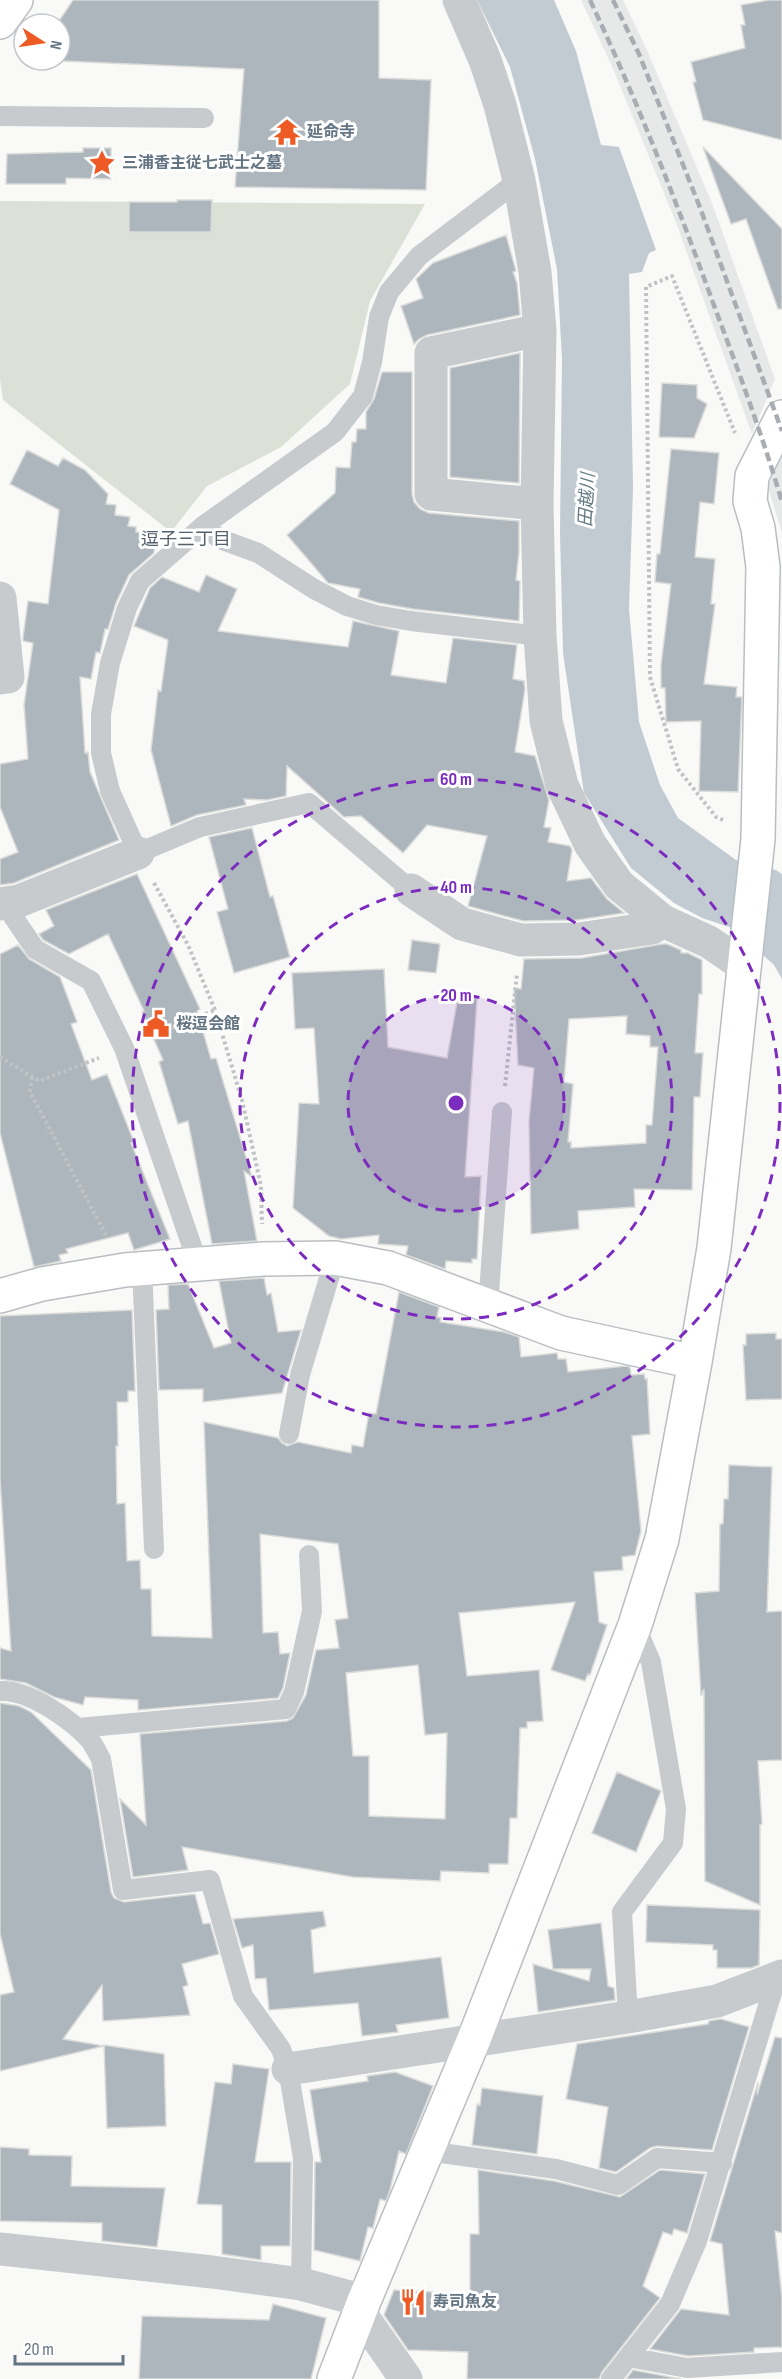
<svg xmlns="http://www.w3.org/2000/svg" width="782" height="2379" font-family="'Sofia Sans Condensed','Noto Sans JP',sans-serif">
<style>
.built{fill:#e7e8e8}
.green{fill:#dbe1d7}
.water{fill:#c1cbd1}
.building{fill:#adb6bc;stroke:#dbdbd9;stroke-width:1.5;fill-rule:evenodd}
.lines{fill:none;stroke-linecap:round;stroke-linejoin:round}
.secondary-casing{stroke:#b9bec3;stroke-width:36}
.primary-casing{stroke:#babec2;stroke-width:36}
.path{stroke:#c0c3c5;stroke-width:4;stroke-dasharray:3 3;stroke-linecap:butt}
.lane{stroke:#c7cbce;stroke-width:20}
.street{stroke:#c7cbce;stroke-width:33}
.secondary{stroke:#fff;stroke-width:33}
.primary{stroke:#fff;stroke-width:33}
.rail{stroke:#a7adb3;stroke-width:4.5;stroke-dasharray:9 4.5;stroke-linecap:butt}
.ring{fill:none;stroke:#7b2cbf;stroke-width:3;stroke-dasharray:10 8}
.labels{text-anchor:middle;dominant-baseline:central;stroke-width:6;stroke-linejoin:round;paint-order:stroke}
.poi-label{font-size:16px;font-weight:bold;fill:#637483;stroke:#fff;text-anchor:start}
.water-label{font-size:18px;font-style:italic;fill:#637a84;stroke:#fff}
.neighbourhood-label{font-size:18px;fill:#55626e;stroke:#fff}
.centre{fill:#7b2cbf;stroke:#fff;stroke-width:3}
.ring-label{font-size:18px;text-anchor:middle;font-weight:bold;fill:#7b2cbf;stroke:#fff;stroke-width:6;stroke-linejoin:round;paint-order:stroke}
</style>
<rect width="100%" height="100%" fill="#f9f9f7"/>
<path class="built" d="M581,0H623L646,48L712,203L775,379L752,434L675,220L611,64Z
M782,453V533L768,487Z"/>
<path class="green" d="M0,201L425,204L370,301L350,384L281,447L207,486L171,532L3,400L0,379Z"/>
<path class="water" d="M477,0H554L576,51L601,145L619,147L656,250L649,253L642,272L629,274L633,488L629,609L639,722L660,785L678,818L736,860L776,870L782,874V979L774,965L735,929L702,918L674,903L631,868L584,793L563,653L560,533L562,359L557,269L535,159L510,67Z"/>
<path class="building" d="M73,0H379V78L431,80L426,190L235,187L244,69L39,60H60V24H57Z
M769,0H782V140L703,120L693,82H696L691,62L745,48L741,25H745L741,5Z
M703,147L782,229V309H778L746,219L731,224Z
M83,148H111V179L66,178V184H6L7,154L83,152Z
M177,200H212L211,232H129V202H177Z
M506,235L516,271L513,272L517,283L520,315L427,335L419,339L414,344L401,306L423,298L416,279L433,263Z
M520,353L519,483L450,477V368Z
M382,372H412V494L414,502L420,509L429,513L519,521V552L516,580L520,581L519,621L413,609L379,603L358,597L360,589L328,583L287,535L335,493L336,467L350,468L352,442H356L357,429H366V412L374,399Z
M662,383L697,385V398L707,404L694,438L659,437Z
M671,449L719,453L714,504L700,502L695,557L715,559L711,604H715L704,684L737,687L736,697H742L738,792L699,791L701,721L666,722L665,688H661V665L671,584L655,582L657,554H660Z
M27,450L58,466L63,458L85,470L108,494L106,504L116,505L115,515L130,517L128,526L136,527V532L148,533V538L155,539L154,553L129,575L116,603L108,629H105L100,653L96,652L91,679L80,677L85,753L88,752L90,772L119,840L14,883L0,885V859L18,852L0,807V764L28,759L24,705L33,643L23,641V637L28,601L48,604L59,510L10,484Z
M206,575L237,589L218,631L348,647L353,621L399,631L391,675L446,683L453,638L517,645L513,679L524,681L525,689L515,752L535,756L549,800L544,827L551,828L548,842L570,846L572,850L567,881L591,878L607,899L624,913L577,920L523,921L468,906L487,836L427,825L403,853L361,816L344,817L287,766L286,796L267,800L244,799L246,805L197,815L171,826L151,750L158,690L161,691L168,640L134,626L150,588L162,577L199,592Z
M252,828L270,897L273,896L290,957L234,973L217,912L228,909L209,837Z
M137,874L200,1009L197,1011L211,1059L216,1058L252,1177L244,1171L257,1241L212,1244L188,1121L178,1124L159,1062L163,1060L142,1012L144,1011L108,934L69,954L43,940L39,934L54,926L46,910Z
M412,940L440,944L436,973L408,970Z
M662,944H667L681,950V953H688L702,960V994H699L695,1053H703L700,1097H694L692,1190L634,1189L635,1207L578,1211L579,1229L531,1234L529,1121L534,1068L518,1065L514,988L521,989L524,959L582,958ZM627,1016L626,1034L650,1036V1047H658L652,1125H646V1143L571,1148V1142H568L573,1084L564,1082L569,1019Z
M18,945L29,959L60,977L77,1022L71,1024L92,1080L107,1074L134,1142L131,1143L170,1239L134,1250L128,1233L66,1249L68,1253L59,1255L61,1261L34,1267L0,1133V954Z
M384,969L388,1047L447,1058L458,997L477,999L465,1177L481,1176L477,1259H472V1263L446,1261L445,1269L406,1255L408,1246L378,1244L379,1235L341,1239L329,1236L293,1208L299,1103L319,1104L314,1028L295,1029L292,973Z
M264,1278L267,1295L271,1293L278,1332L301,1330L282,1393L203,1402V1389L159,1390L156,1310L169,1309L168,1285L188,1284L214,1348L231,1343L219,1281Z
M399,1292L439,1307L437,1317L441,1318L440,1322L504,1332L519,1337L521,1357L557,1353L558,1359H566L568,1372L626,1366L630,1367L631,1375L644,1374L645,1379H647L650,1434L632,1436L641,1531L635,1555L622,1557L623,1570L594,1572L599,1622L607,1625L590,1675L588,1674L585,1681L551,1670L575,1602L459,1613L467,1676L539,1670L543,1721L527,1722V1728H520L517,1818H510L508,1864H489V1873L441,1871L440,1881L353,1877L182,1847L188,1870L133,1877L120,1799L146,1825L140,1734L287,1721L293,1718L306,1695L316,1650L339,1648L335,1620L348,1618L338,1544L260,1534L263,1633L278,1632L280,1654L290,1653L283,1688L278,1698L138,1710V1700L85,1697L83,1705L54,1697L26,1683L0,1679V1648L11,1651L0,1478V1316L132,1310L135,1391H128V1402H117L118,1446H116L117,1504L125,1503L127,1561L140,1560L141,1589H151L152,1636L212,1638L204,1422L278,1438L282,1443L287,1446L298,1442L351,1453L352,1445L363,1447L369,1413L376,1414ZM418,1665L425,1735L447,1733L445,1819L369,1816V1756H353L346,1673Z
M776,1333V1339H782V1399L746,1400L743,1345H746V1334Z
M729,1465L772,1467L767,1612L782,1611V1760L758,1761L762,1824L760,1825V1905L705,1881L704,1689L701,1696L695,1593L719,1591L720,1524H723L724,1499H728Z
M0,1703L19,1706L31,1712L91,1770L111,1892L114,1898L124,1902L195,1894L203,1924L210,1923L219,1954L182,1964L188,1985L183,1987L190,2015L103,2021L102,1985L63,2039L104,2046L0,2071V1995L14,1992L0,1934Z
M617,1772L661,1791L636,1852L592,1833Z
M647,1905L760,1910L759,1965L751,1968H717V1950H713V1945L646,1942Z
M323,1911L326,1926L311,1930L314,1973L441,1957L449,2018L396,2025L398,2032L362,2036L358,2003L269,2010L266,1978L255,1979L253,1945L242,1948L233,1919Z
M601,1923L608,1986L614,1988L615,2000L538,2012L533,1964L589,1981L591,1969H553L548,1930Z
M721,2019L749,2027L712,2150L657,2146L650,2148L616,2172L599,2168L608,2107L566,2099L577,2044L708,2024L709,2021Z
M775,2037L782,2038V2233L775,2231L782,2298V2347L754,2348V2352L688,2356L650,2349L681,2309L729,2315L722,2244L710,2241L758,2082L757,2095Z
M104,2045L164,2054L166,2126L107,2128Z
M233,2064L269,2069L255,2162H291L290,2246H261V2260L222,2254V2205L197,2204L215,2082L231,2084Z
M395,2072L433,2086L406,2154L399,2151L390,2190L386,2201L380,2199L373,2228L368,2227L360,2261L314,2250L315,2162H321L310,2090L368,2081L367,2076Z
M482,2088L543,2096L537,2154L472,2145L477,2104L480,2105Z
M0,2147L29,2149V2155L72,2156L71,2186L165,2188L157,2247L102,2241V2223L0,2221Z
M478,2170L554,2181L620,2197L660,2170L705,2174L687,2233L674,2229L672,2235L663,2232L643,2286L660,2298L602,2372L599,2379H467L468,2352L408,2350L384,2315L394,2290L470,2294V2234H479Z
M273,2304L326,2318L311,2379H139L142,2316L269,2320Z
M633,2370L681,2379H626Z"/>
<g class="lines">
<defs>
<path id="secondary" d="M0,1296L42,1284L125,1270L263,1259L335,1258L388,1268L561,1333L695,1362
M334,2379L364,2301L474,2039L635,1625L662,1539L695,1362L714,1248L758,839L763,567L758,528L750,501L752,476L782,417"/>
<path id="primary" d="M0,22L16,0"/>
</defs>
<use href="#secondary" class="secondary-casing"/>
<use href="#primary" class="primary-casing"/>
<path class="path" d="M723,820L716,817L678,769L650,677L646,287L672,276L735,433
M154,883L188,945L215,1010L242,1100L261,1186L262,1224
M150,1037L215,1010
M0,1057L39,1081L99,1058
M32,1077L30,1092L107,1237
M505,1086L517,974"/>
<path class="lane" d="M0,116L204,118
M203,526L220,539L258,553L314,589L347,606L376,615L411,621L540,636
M411,890L309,803L200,827L138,853L110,791L101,753V714L110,663L127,608L140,581L203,526L335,432L363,396L372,362L379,317L389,292L419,256L519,180
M0,897L35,949L91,981L124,1048L198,1264
M142,1268L154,1549
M488,1307L502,1112
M289,1434L300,1375L335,1258
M0,1691C28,1689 70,1719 89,1739C94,1745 97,1752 101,1759L123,1890L210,1880L243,1996L281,2049L288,2069L303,2158L301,2284
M78,1728L286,1709L294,1692L312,1611L309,1555
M628,2017L622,1912L673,1843L676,1809L651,1662L635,1625
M427,2151L556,2169L618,2185L657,2158L722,2163
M628,2357L687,2368L782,2362
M611,2379L670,2304L697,2241L777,1976"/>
<path class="street" d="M459,0L485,60L500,105L519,180L535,272L540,330L537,504L540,636L546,721L562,785L590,844L619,885L663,921L709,942L744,966
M537,504L431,494V353L540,330
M0,598L8,677L0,678
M411,890L462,924L521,940L579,939L652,928L663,921
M0,904L19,901L138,853
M288,2069L628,2017L717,2001L782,1976
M0,2249L212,2272L301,2284L364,2301
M360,2313L406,2379"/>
<use href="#secondary" class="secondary"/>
<use href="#primary" class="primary"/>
<path class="rail" d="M590,0C636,98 675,198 712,300C737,367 762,434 782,502
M613,0L639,54L699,205L782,431"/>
</g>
<circle cx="456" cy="1103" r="108" fill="#7b2cbf" fill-opacity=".12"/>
<g class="ring">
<circle cx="456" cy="1103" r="108"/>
<circle cx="456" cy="1103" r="216"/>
<circle cx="456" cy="1103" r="324"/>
</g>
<defs>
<symbol id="temple-bare" viewBox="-9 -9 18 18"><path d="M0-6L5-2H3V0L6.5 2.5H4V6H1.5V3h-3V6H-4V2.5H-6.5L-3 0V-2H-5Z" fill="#ed5a23" stroke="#fff" stroke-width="2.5" paint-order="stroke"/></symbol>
<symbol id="sight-bare" viewBox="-9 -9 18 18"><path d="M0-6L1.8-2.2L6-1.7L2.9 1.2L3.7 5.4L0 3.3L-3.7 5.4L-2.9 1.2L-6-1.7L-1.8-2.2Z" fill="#ed5a23" stroke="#fff" stroke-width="2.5" paint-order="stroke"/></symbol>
<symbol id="civic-bare" viewBox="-9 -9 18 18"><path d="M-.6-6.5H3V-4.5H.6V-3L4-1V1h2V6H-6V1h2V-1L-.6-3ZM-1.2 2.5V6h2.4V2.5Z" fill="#ed5a23" stroke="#fff" stroke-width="2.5" paint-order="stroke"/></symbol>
<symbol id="restaurant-bare" viewBox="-9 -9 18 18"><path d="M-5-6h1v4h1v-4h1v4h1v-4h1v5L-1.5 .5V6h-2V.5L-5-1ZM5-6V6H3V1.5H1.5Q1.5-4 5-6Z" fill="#ed5a23" stroke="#fff" stroke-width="2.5" paint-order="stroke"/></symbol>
</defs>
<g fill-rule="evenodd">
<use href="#temple-bare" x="268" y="113" width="38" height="38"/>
<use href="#sight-bare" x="83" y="144" width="38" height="38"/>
<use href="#civic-bare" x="137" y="1005" width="38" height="38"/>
<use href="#restaurant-bare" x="394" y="2283" width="38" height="38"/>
</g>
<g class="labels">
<g class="poi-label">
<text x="307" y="132">延命寺</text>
<text x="122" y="163">三浦香主従七武士之墓</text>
<text x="176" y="1024">桜逗会館</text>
<text x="433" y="2302">寿司魚友</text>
</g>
<g class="water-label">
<text transform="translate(587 500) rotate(-87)">田越川</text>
</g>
<g class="neighbourhood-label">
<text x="186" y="539">逗子三丁目</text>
</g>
</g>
<circle cx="456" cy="1103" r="9" class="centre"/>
<g class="ring-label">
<text x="456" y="785">60 m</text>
<text x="456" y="893">40 m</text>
<text x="456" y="1001">20 m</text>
</g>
<g transform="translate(42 42) rotate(102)"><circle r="28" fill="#ffffff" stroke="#c1c7cd" stroke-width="1.5"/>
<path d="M0-4.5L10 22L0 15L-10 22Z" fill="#ed5a23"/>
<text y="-9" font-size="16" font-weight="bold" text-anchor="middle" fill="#637483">N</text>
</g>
<path d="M15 2355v9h108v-9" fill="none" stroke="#637483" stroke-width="3"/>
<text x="24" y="2355" font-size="18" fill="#637483" stroke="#ffffff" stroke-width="4.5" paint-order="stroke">20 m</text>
</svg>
